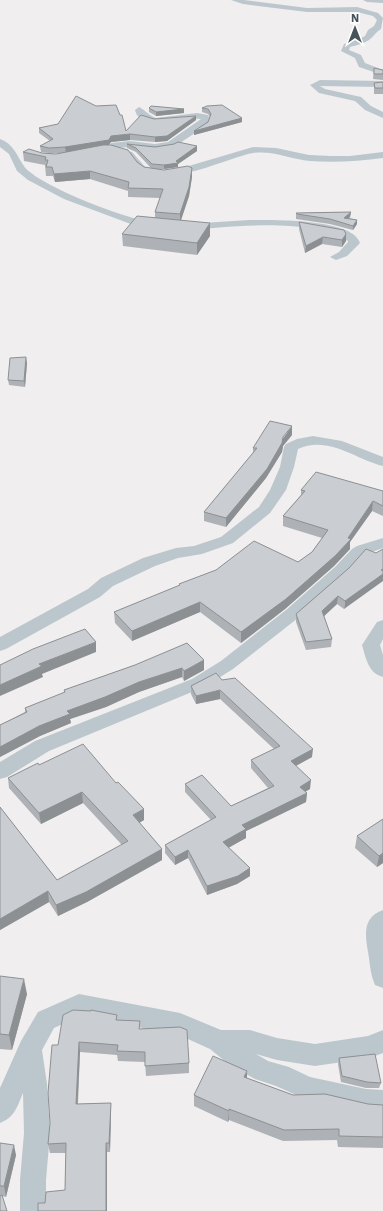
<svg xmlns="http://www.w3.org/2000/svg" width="383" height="1211" font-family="'Work Sans',sans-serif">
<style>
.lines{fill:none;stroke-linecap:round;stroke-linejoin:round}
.minor{fill:#bcc7cd;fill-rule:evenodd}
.wall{fill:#aeb1b5}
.shaded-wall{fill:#8d9093}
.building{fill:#caced2;stroke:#8d9093}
</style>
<rect width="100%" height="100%" fill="#f0eeee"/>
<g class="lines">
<path class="minor" d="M231,0H244L307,8L357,7L378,13L383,18L381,29C376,32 373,37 369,40C363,44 357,45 350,47L349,50L361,55L365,63L383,70V75L359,67L355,58L341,51L344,44L359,39L365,36L368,30L374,26L377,20L373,16L357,12H307L243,4Z
M363,0H383V3L367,2Z
M320,80L383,81V87L320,86L325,89L361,97L371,106L383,112V118L365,110L355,101L319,93L310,85Z
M139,107C144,109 148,115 156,118L197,113L208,115L210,119L207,125L174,147L155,150L130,147L115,148L132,152L147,169L161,171L182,168L253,147L276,148L309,155L331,156H350L383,152V158C359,161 335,163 310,161C291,159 272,150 253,153C246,154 239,157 232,159C202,169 173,181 141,173L126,156L106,151L104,149L106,147L110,146L111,143L130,141L155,144L168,142L201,119C186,117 140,133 135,110Z
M0,139C13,143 17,156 24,166C26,170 32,173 35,176C70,198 119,215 159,225L160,227L155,230L136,226L64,199L28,180L17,171L9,154L0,147Z
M249,220C270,220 353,218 360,243L347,256L336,260L330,257L339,252L348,242V241C307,217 233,227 187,230L182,227L187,224Z
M313,436L342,441L383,457V466C355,459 328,435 298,449L294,467L286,490L270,513L233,543L202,554L178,558L155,566L113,586L100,597L6,649L0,651V637L88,589L101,578L143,558L176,548L194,546L221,537L259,507L270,490L280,467L284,447L286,444L297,439Z
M383,538V548L364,555L347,575L298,618L233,669L204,687L49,751L7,777L0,779V762L35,741L192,679L221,661L286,610L335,567L352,549L357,546Z
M383,620V639L380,645L383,655V677C368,673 366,658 362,645L377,622Z
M383,910V988L375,985C371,976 370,967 369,958C366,939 360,918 383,910Z
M79,994L180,1013L221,1030H250L277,1038L315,1044L368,1036L383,1030V1053L370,1058L315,1066L277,1060L256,1054L268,1061L289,1067L310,1077L366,1089L383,1090V1114L366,1113L307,1100L276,1086L255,1079L231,1066L210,1049L179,1035L80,1016L54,1028L42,1050L47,1084L50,1133L46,1180V1211H20V1180L24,1133L23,1093C17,1107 15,1117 0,1123V1088L21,1041L38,1012Z"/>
</g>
<path class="wall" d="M374,68L383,70V80L373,79Z
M383,82V94H374V83Z
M149,108L184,109V113L156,116L149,112Z
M202,108L242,118V122L194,135V131L208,122L210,117L208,114L202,112Z
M154,119L196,120L167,141L155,142L130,140L111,142L109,145H106L144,167L151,168L136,152L127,148V144L155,147L197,146V151L178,164V167L164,169H159L192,177L189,196L181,220L210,236L197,255L123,246L122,234L155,217V212L160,198L128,197V191L90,179L55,182L53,176H46L45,165L24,161L23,152L56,154L63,153H49L41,152L40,146L50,141L39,133V128L126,131Z
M351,212L350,217L349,218L357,220V224L353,230L330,224L296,219V213Z
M299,222L346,234V241L342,247L322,244L305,253L299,229Z
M27,363L25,387L9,385L8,380Z
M292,435L283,446L282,452L266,478L226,527L204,521V512L253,453V448Z
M301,490L383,491V516L372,511L350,542V549L334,566L285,609L241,643L200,612L132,641L115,623L114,612L179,586V584L298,562L312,552L322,538L283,526V516L301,495Z
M349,568L344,609L337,604L324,616L332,639L331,647L306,650L296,622V614Z
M135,665L204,670L184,681L182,677L139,692L106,707L70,719L71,723L40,736L0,757V725L25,712V708L64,693V690Z
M222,680L312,757L296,766L310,789L305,792L307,793L306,802L246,831V838L228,847L250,868V876L237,884L207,895L188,858L175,865L165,853V845L211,820L185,792V784L231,806L268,788L251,768V760L274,749L220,699L196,704L191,694V686Z
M39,765L144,820L139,823L162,849V860L87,902L58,916L49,902L0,930V807L57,880L122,845L83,803L41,824L9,788L8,778Z
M383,819V863L377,867L355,848L357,836Z
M0,976L27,994L12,1050L0,1049Z
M118,1020L140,1029L189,1063V1073L146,1076L145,1062L118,1061L117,1055L80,1052L78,1104L111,1103V1113L110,1152H107V1211L45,1203L65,1190L66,1153H50L48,1144L58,1045Z
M339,1058L381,1083L379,1088H366L341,1082L338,1064Z
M247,1078L293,1095L368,1104L383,1105V1148L338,1147L337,1140L283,1141L229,1120L228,1122L194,1106V1095Z
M0,1143L16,1155L6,1197L2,1196L0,1211Z"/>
<path class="shaded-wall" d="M184,109V113L156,116V112Z
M196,116V120L167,141L155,142V137Z
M242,118V122L194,135V131Z
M130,134V140L111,142L109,145L66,153L65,147L111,136Z
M197,146V151L178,164V167L164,169V165L176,161Z
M192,168V177L189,196L180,223V214Z
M90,171V179L55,182L54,174Z
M351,212L350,217L344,222V218Z
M357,220V224L353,230V226Z
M210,223V236L197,255V243Z
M346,234V241L342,247V240Z
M323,237L322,244L305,253L306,246Z
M26,357L27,363L25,387L24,381Z
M292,426V435L283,446L282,452L266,478L226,527V518Z
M373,501L372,511L350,542V549L334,566L285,609L241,643V632L348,538Z
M383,569V581L344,609L345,601Z
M338,596L337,604L321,619L322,611Z
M200,602V612L132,641V631Z
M96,642V652L42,674L43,677L0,696V685L39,664Z
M204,660V670L184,681V671Z
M182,668V677L139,692L106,707L70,719L71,723L40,736L0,757V747L67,711L139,682Z
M220,690V699L196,704V696Z
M313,749L312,757L290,769L291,761Z
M311,780L310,789L299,795L300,787Z
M82,792L83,803L41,824L39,813Z
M307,793L306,802L246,831V838L223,851V842L242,825Z
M144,809V820L134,826L133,815Z
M162,849V860L87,902L58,916L56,905Z
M188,850V858L175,865V857Z
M383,853V863L377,867L379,856Z
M250,868V876L237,884L207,895V886Z
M48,891L49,902L0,930V919Z
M24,979L27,994L12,1050L9,1035Z
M79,1042L80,1052L77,1113L76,1104Z
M247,1071V1082L244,1077Z
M111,1103V1113L110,1152L109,1143Z
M229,1109V1120L228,1122L229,1111Z
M106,1143L107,1152V1211H106Z
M14,1145L16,1155L6,1197L4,1186Z"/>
<path class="building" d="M374,68L383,70V74H374Z
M383,82V88H375L374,83Z
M76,96L96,106L116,105L120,115H122L126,131L141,115L154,119L196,116L167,136L155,137L130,134L111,136L109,140L65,147L49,148L40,146L53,139L39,128L58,124Z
M222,105L242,118L194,131L208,122L211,114L208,109L202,108L207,106Z
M151,106L184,109L156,112L149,108Z
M178,142L197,146L176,161L178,163L164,165L152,164L136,148L127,144L155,147L174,144Z
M103,145H111L128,150L137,162L144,167L164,170L188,166L192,168L189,187L180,214L155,212L163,189L128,188L129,182L90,171L54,174L52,167H46L48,160H45L46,157L23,152L29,149L42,153L56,154Z
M351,212L344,218L357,220L353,226L330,219L297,214L296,213Z
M137,216L210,223L197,243L122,234Z
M299,222L344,230L346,234L342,240L323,237L306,246Z
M26,357L24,381L8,380L10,358Z
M270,421L292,426L283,437L282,443L267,469L226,518L204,512L257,448H253Z
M316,472L383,491V506L373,501L348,538L351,539L335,556L286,599L241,632L200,602L132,631L114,612L180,585L179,584L216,570L254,541L298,562L312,552L328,530L283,516L305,491L301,490Z
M366,549L376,553L383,549V569L381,570L383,571V574L345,601L338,596L322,611L332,639L306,642L296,614L349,568Z
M85,629L96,642L39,664L42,666L0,685V665L33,649Z
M187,643L204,660L184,671L182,668L139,682L105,697L67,711L70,714L39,726L0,747V725L27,712L25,708L65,692L64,690L135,665Z
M216,673L222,680L235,678L313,749L291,761L311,780L300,787L307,793L242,825L246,829L223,842L250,868L238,876L207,886L188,850L175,857L165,845L216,817L185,784L202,775L231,806L274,786L251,760L280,746L220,690L196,696L191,686Z
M83,744L116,783L118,782L144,809L133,815L162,849L86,892L56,905L48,891L0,919V807L57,880L128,841L82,792L39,813L8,778L38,763L39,765Z
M383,819V853L379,856L357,836Z
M0,976L24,979L9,1035L0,1034Z
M73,1010L91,1011V1010L117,1015L116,1020L140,1021L139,1029L180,1027L187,1030L189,1063L145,1066V1052L117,1051L118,1045L79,1042L76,1104L111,1103L109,1143H106V1211H38V1203H45L46,1192L65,1190L66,1143L48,1144L50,1123L48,1093L52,1045H58L63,1015Z
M375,1054L381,1083L367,1082L342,1076L339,1058Z
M213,1056L247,1071L244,1077L293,1095L325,1094L368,1104L383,1105V1137L339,1136V1129L284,1130L229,1109V1111L194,1095Z
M0,1143L14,1145L4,1186H0Z
M2,1195L7,1211H0V1196Z"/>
<g transform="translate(355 28)" stroke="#ffffff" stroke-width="3" paint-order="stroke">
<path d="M0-3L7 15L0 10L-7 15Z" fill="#46535a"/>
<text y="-6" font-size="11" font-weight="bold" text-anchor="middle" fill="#46535a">N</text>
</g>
</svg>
